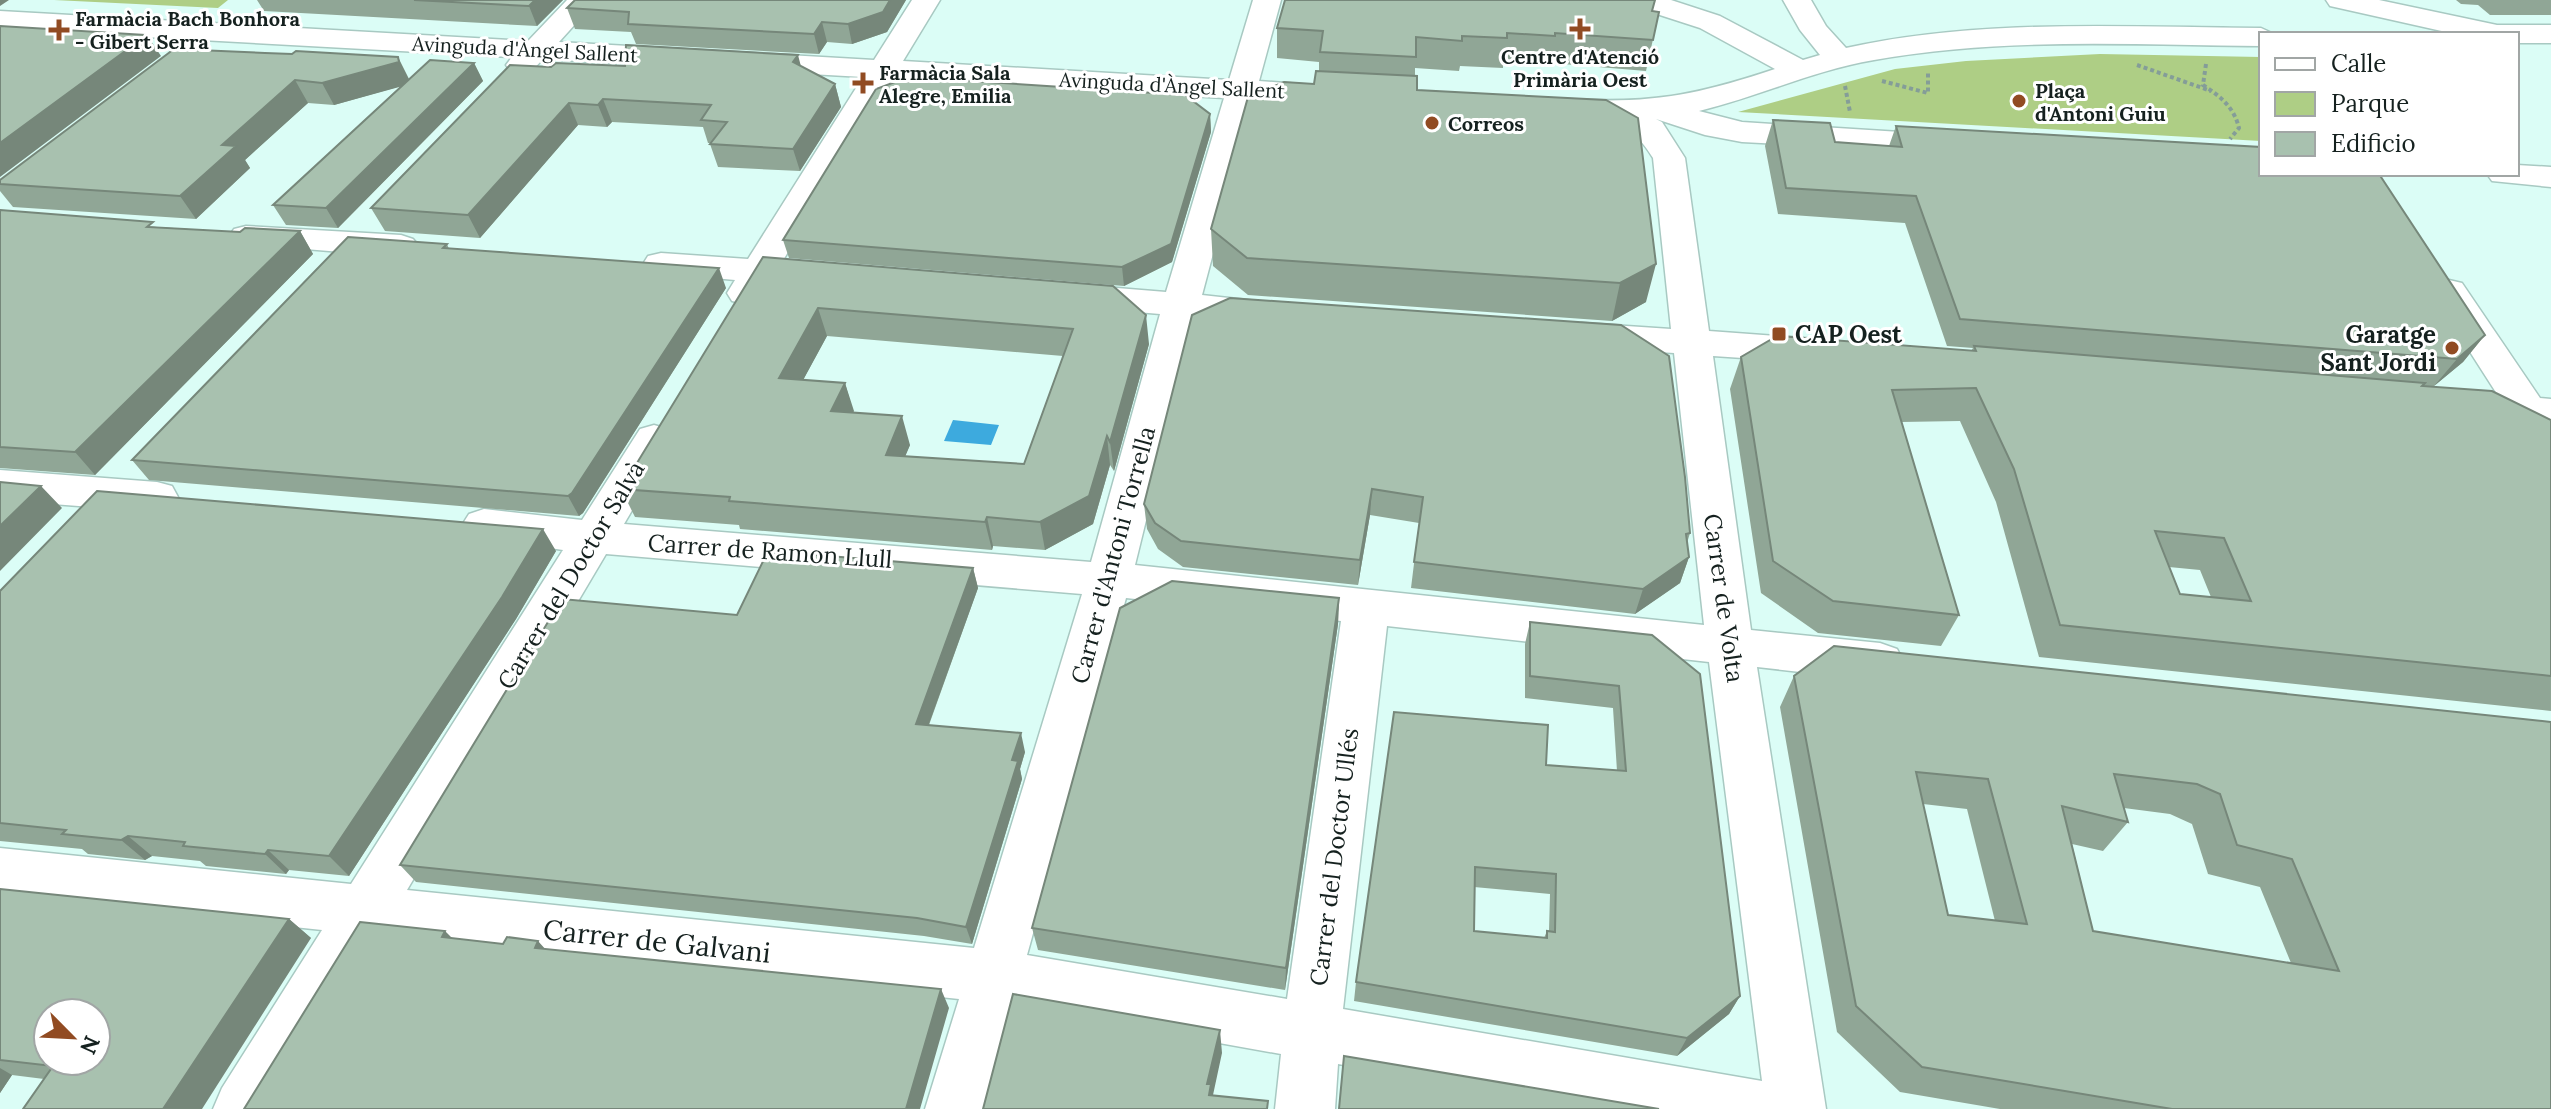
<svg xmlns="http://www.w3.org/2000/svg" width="2551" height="1109" font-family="Lora,serif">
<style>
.green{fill:#aece85}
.water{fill:#3daade}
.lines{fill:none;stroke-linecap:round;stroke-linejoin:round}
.street-casing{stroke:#a8c9c2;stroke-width:3}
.path{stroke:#849d98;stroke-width:4;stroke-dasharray:4 3;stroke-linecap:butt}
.street{fill:#fff;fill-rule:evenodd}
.wall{fill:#90a696;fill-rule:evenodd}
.shaded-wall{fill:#76877a}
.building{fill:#a8c1af;stroke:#76877a;stroke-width:2;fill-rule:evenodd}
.poi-dot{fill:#914b22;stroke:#fff;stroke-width:3}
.labels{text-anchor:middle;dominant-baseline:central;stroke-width:6;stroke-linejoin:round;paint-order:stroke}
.far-poi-label{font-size:20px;font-weight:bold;fill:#15211f;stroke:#fff;text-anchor:start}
.far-street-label{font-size:20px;fill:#15211f;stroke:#fff}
.poi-label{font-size:24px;font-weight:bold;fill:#15211f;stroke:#fff;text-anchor:start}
.street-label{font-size:24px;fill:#15211f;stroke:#fff}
.near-street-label{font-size:28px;fill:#15211f;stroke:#fff}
</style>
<rect width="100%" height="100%" fill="#dbfdf6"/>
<path class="green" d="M54,0H228L218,8Z
M2100,54L2261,57V141L1738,112L1895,69L1966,61Z"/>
<path class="water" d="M953,420L999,425L991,445L944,441Z"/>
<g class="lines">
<defs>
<path id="street" d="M567,0H597L559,42L874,60L912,0H940L903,61L1229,80L1253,0H1281L1259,81L1335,87L1339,94L1335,101L1324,103L1254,99L1202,295L1283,304L1289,312L1283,320L1270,324L1196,317L1135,565L1704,625L1674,353L1582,347L1569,343L1563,335L1569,327L1582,323L1671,329L1653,158C1621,106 1602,127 1553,115L1548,108L1553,101L1564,99C1650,104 1694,96 1775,69L1700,28L1632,6L1628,0H1671L1720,16L1803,60L1820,55L1800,30L1783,0H1811L1826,26L1846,48C1982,18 2123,27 2261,28L2274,34H2261V46C2132,45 2001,37 1874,60C1814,70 1758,97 1699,111L1742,122L1964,136L1969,143L1964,150L1953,153L1742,142L1705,135L1656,119L1662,122L1685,158L1709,331L1817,339L1830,342L1836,351L1830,360L1817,363L1713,356L1751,630L1880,643L1897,649L1904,662L1897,675L1880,681L1757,667L1826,1109H1590L1338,1064L1335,1109H1275L1281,1054L1013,1006L985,1109H925L959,999L379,937L277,1109H213L222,1088L322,930L0,896V848L351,884L563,550L469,536L462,525L469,514L484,509L582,520L640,429L654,425L668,429L674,439L624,524L1091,562L1160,314L1068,306L1055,303L1050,295L1055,287L1068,284L1166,292L1224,98L892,79L782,262L829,267L834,275L829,283L816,286L770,283L758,301L745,304L732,301L727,293L735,280L648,272L643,264L648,256L661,253L748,259L863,77L543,59C532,71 527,75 510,71L506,65L512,57L0,29V11L528,41ZM606,554L1082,594L974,948L407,890ZM1126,598L1341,621L1287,999L1027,955ZM1387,626L1709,662L1762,1081L1343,1009Z
M2326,0H2379L2497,25H2551V43H2517V34H2455L2330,6Z
M2517,165L2551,167V187L2492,181L2487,174H2517Z
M246,226L401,235L413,239L419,246L413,253L401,257L234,243L229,236L234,229Z
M2449,280L2462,283L2540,398L2551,399V459L2537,455L2515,422L2457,414L2451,405L2457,396L2471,392L2497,394L2431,291L2436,283Z
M0,470L157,482L172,486L178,497L172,508L157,512L0,500Z"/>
</defs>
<use href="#street" class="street-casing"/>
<path class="path" d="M2206,64L2203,85C2220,96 2234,107 2239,128L2230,139
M2137,65L2211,91
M1882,81L1928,93V72
M1845,86L1850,112"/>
<use href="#street" class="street"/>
</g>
<path class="wall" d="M257,0H563L537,26L264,11Z
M906,0L887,32L852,44L827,42L819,54L636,44L631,32L575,29L567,8Z
M2456,0H2551V15H2490L2478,5L2461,4Z
M1653,11L1659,12L1646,71L1551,63V66L1503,64V68L1460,66L1459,71L1415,68V76L1417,90L1646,302L1612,321L1248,295L1213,266L1211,229L1314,84L1319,71V62L1277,58V28Z
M174,49L409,79L474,63L483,81L338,228L286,225L273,205L401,86L334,105L308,103L245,160L250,168L196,219L13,207L0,191V180Z
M625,66H800L835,84L841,107L800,171L718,167L710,144L711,143H708L703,127L612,122L607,127L578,125L480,238L385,231L371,208L551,67Z
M1210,114L1211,132L1172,262L1124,286L789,258L783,240Z
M1773,120L1835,142L1889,146L1896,126L2485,335L2463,362L2434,386H2423L2551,420V711L2039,657L1996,502L1960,421L1901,422L1959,615L1941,646L1818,633L1761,593L1730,389L1741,357L1971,351L1973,348L1947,346L1905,223L1778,214L1765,146ZM2169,567L2200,570L2211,597L2180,594Z
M0,210L157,227L240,232L300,231L313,254L95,475L0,468Z
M447,244L449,249L726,288L583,513L579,516L149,480L132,460Z
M763,257L1149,344L1114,471L1110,465L1093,524L1045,550L993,546L992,550L740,529L739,525L635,517L621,489ZM827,336L1063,356L1024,464L905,456L910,445L853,412L845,383L803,380Z
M1192,315L1690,533L1687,543L1689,557L1680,583L1635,614L1411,588L1419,523L1370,515L1358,585L1183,567L1158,549L1147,529L1144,504Z
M556,551L516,619L349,876L289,870L286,874L206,866L200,861L152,856L145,860L88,854L82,849L0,841V591Z
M973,568L978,588L929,725L1025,752L1020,769L1022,779L972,944L924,936L416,882L400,865L737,615Z
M1339,598L1338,624L1285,990L1038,950L1032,928Z
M1530,622L1652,635L1740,996L1729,1014L1677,1056L1354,1001L1356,982L1546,765L1617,771L1613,708L1525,698V644ZM1474,887L1550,894L1549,931H1547L1544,938L1474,931Z
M1794,676L2551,722V1109H2000L1900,1092L1837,1032L1780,707ZM1923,804L1967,809L1995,921L1948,915ZM2124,808L2170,814L2192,824L2208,874L2260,887L2291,963L2093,931L2072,844L2103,851L2128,822Z
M0,889L289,919L311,938L44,1079L12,1075L0,1093Z"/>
<path class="shaded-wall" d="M0,0H9L0,6Z
M535,0H563L537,26L529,6Z
M890,0H906L887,32L852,44L848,24Z
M822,22L827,42L819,54L814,34Z
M147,35L161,56L0,177V143Z
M798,55L804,78L793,62Z
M398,57L409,79L410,84L334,105L322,83Z
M474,63L483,81L338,228L326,208Z
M295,80L308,103L245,160L250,168L196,219L180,196L222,145Z
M835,84L841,107L800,171L793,149Z
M603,99L612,122L607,127L598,105Z
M569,103L578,125L480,238L468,215Z
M1210,114L1211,132L1172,262L1124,286L1122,267Z
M300,231L313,254L95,475L75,452Z
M1656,264L1646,302L1612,321L1620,283Z
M719,268L726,288L583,513L579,516L568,496Z
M818,308L827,336L789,406L779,378Z
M1146,315L1149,344L1114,471L1110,442Z
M2485,335L2463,362L2434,386L2457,359Z
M845,383L854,411L840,439L831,411Z
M902,416L910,445L894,483L886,455Z
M1107,436L1110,465L1093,524L1045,550L1040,522Z
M41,486L62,508L0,571V526Z
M1372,489L1370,515L1358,585L1360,560Z
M987,517L993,546L992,550L985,522Z
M543,529L556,551L516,619L349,876L329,856Z
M1689,557L1680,583L1635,614L1643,589Z
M973,568L978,588L922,743L916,724Z
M1339,598L1338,624L1285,990L1286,968Z
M1021,733L1025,752L1020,769L1022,779L972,944L966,927L1012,760Z
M128,836L152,856L145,860L121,840Z
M268,850L289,870L286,874L265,854Z
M289,919L311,938L202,1109H163Z
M445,931L464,950L442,937Z
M538,941L555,960L535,948Z
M941,989L949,1008L920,1109H906Z
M1740,996L1729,1014L1677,1056L1687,1038Z
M1220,1030L1222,1053L1210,1109L1207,1084Z
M0,1068L12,1075L0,1093Z"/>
<path class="building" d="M414,0H535L529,6Z
M575,0H890L883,12L848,24L822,22L814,34L628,24L629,12L567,8Z
M1285,0H1655L1652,11L1659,12L1653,40L1555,33V36L1507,33V38L1462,36V41L1416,37V57L1320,52L1323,31L1277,28Z
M0,26L147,35L0,143Z
M626,45L798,55L793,62L835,84L793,149L710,144L727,122L701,120L711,105L603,99L598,105L569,103L468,215L371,208L510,65L551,67L556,63L625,66Z
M174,49L265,53L292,54L296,51L398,57L399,62L322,83L295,80L222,145L236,146L180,196L0,184V180Z
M430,60L474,63L326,208L273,205Z
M1316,71L1417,76V90L1606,100L1638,118L1656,264L1620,283L1247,258L1211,229L1248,97L1284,82L1314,84Z
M924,78L1185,95L1210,114L1171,244L1122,267L783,240L876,89L895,82L923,81Z
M1773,120L1830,123L1835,142L1902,147L1896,126L2261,147V174H2379L2485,335L2457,359L1960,319L1916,196L1786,188Z
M0,210L153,222L147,227L240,232L245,228L300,231L75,452L0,447Z
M348,237L447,244L443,248L719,268L572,493L568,496L132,460Z
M763,257L1113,286L1146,315L1110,442L1107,436L1089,496L1040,522L987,517L985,522L729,501L730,497L621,489ZM818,308L1073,329L1024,464L886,455L902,416L831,411L845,383L779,378Z
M1230,298L1621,325L1669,356L1685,477L1690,533L1686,534L1689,557L1643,589L1414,562L1423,497L1372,489L1360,560L1181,541L1155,523L1144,504L1192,315Z
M1777,336L1976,351L1974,346L2425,383L2422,386L2492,391L2551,420V676L2060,625L2014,469L1976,388L1892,390L1959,615L1833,601L1773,561L1741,357ZM2155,531L2224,538L2251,601L2180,594Z
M0,482L41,486L0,526Z
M97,491L543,529L502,597L329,856L268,850L265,854L183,846L185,842L128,836L121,840L62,834L66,830L0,823V591Z
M768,551L973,568L916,724L1021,733L1012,760L1018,761L966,927L917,918L400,865L562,599L737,615Z
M1172,581L1339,598L1286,968L1032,928L1120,608Z
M1530,622L1652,635L1700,674L1740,996L1687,1038L1356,982L1394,712L1548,725L1546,765L1626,771L1619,686L1530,676ZM1475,867L1556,874L1555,932L1547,931V938L1474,931Z
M1834,646L2551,722V1109H2172L1922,1067L1856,1006L1794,676ZM1916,772L1988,779L2027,924L1948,915ZM2114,774L2197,784L2220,794L2237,845L2292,859L2339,971L2093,931L2062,806L2128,822Z
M0,889L289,919L163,1109H23L53,1066L0,1060ZM48,1013H96V1061H48Z
M360,922L445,931L442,937L503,944L507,937L538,941L535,948L941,989L906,1109H244Z
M1013,994L1220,1030L1207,1084H1211L1209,1095L1268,1101L1267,1109H983Z
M1344,1056L1659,1109H1339Z"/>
<g class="poi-dot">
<path d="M1576 17h8v8h8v8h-8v8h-8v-8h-8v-8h8z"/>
<path d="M55 18h8v8h8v8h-8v8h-8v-8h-8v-8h8z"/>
<path d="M859 71h8v8h8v8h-8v8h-8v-8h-8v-8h8z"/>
<circle cx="2019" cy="101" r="8"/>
<circle cx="1432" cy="123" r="8"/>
<rect x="1771" y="326" width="16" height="16" rx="4"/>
<circle cx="2452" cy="348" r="8"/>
</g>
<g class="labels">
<g class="far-poi-label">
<text x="75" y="18">Farmàcia Bach Bonhora<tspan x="75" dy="23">- Gibert Serra</tspan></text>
<text x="1580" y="56" text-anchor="middle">Centre d'Atenció<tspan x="1580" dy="23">Primària Oest</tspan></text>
<text x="879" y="72">Farmàcia Sala<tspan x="879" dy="23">Alegre, Emilia</tspan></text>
<text x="2035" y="90">Plaça<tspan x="2035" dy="23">d'Antoni Guiu</tspan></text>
<text x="1448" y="123">Correos</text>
</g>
<g class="far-street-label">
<text transform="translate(525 49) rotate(3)">Avinguda d'Àngel Sallent</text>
<text transform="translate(1172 85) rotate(3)">Avinguda d'Àngel Sallent</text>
</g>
<g class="poi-label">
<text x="1795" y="334">CAP Oest</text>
<text x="2436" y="334" text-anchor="end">Garatge<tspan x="2436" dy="28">Sant Jordi</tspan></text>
</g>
<g class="street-label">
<text transform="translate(770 551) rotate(4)">Carrer de Ramon Llull</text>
<text transform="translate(1113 555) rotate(-75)">Carrer d'Antoni Torrella</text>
<text transform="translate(571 575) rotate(-59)">Carrer del Doctor Salvà</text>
<text transform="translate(1724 598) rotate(82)">Carrer de Volta</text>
<text transform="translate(1334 857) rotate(-83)">Carrer del Doctor Ullés</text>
</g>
<g class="near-street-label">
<text transform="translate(657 941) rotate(6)">Carrer de Galvani</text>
</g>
</g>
<rect x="2259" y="32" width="260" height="144" fill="#ffffff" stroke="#a1a6a5" stroke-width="2"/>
<rect x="2275" y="58" width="40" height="12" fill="#ffffff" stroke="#a1a6a5" stroke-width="2"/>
<text x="2331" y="72" font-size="24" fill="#15211f">Calle</text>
<rect x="2275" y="92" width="40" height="24" fill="#aece85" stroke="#a1a6a5" stroke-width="2"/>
<text x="2331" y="112" font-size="24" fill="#15211f">Parque</text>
<rect x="2275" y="132" width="40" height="24" fill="#a8c1af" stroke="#a1a6a5" stroke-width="2"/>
<text x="2331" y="152" font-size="24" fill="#15211f">Edificio</text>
<g transform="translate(72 1037) rotate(114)"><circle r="38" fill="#ffffff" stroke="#a1a6a5" stroke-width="2"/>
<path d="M0-6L14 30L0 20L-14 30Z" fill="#914b22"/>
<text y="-12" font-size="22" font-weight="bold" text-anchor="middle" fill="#15211f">N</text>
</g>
</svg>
